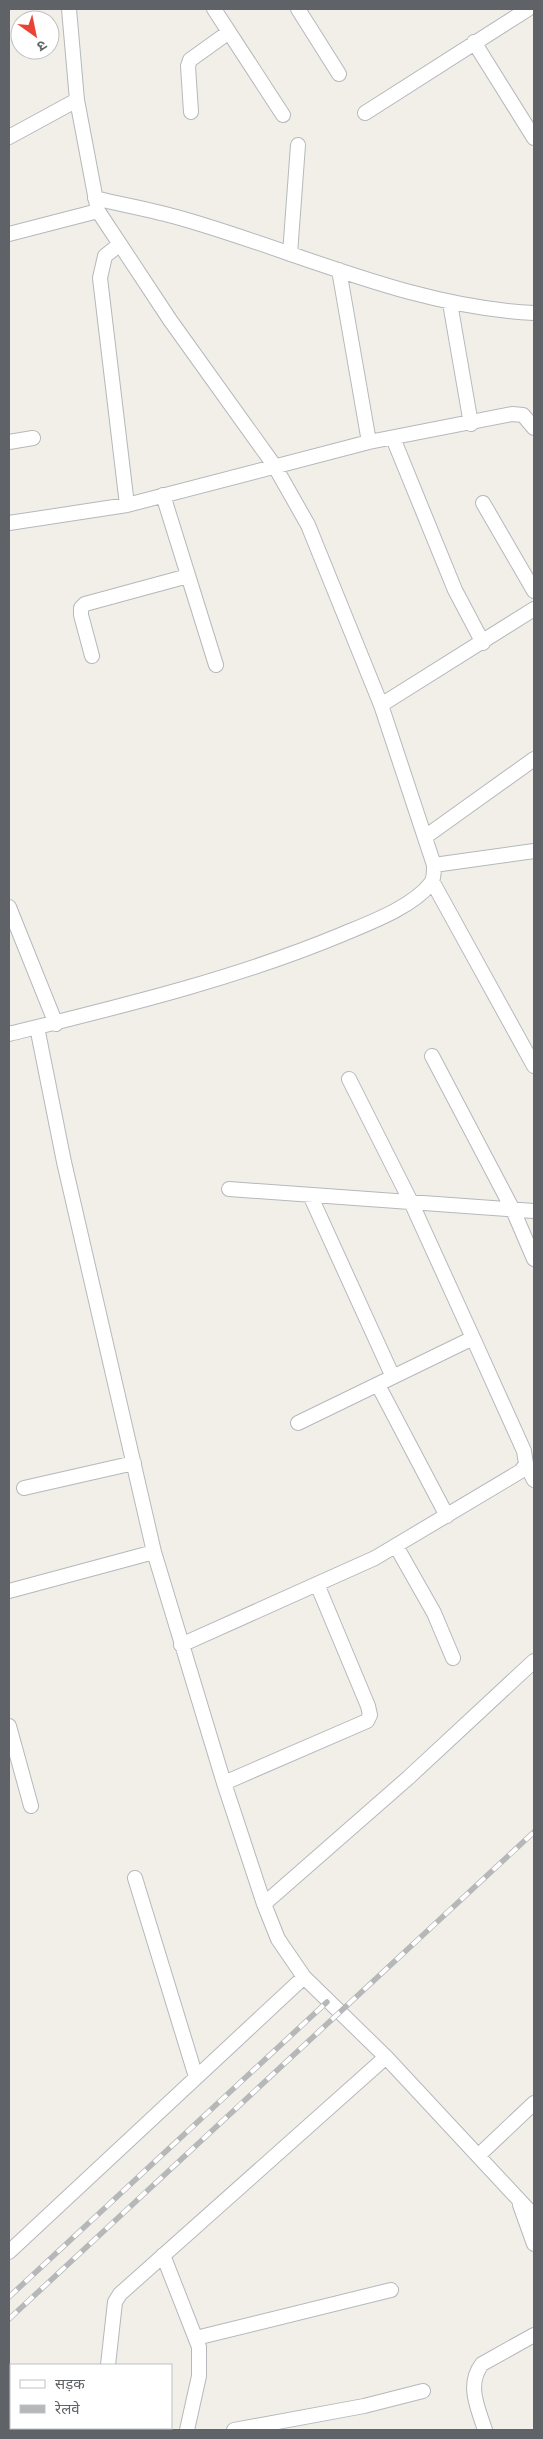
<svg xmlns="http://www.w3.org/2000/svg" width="543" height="2439" font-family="Inter,'Noto Sans Devanagari',sans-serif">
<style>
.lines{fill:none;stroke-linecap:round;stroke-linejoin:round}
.street-casing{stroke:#b5b8bc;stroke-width:16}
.street{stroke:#fff;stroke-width:14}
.rail-casing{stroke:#b6b7b8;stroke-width:5.5}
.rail{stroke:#fff;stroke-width:4;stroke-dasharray:11;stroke-linecap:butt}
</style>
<rect width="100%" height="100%" fill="#f1efe8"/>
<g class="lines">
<defs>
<path id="street" d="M214,9L283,115
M298,9L339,74
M474,42L534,138
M191,112L188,66L190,60L229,32
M365,113L528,9
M9,137L77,100
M95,198C123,205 152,210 180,218C297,251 411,307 534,313
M9,234L98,211
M120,244L105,256L100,278L127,505
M290,254L298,145
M339,270L369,442
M450,303L471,424
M393,438L455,590L483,643
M9,442L33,438
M163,495L216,665
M483,503L534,591
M9,523L127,505L369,442L512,414L523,415L534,428
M92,656L81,615V608L85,604L188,576
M381,705L534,609
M425,837L534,759
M434,865L534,851
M432,881L534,1066
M9,907L56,1024
M37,1027L64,1162L154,1552L224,1783L264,1904L278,1939L304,1977L386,2057L534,2216
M9,1034C122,1006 235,979 343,934C369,923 413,907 431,883C434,879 434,871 434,865L381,705L308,525L274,465L170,320L98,211L77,100L69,9
M432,1056L513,1210L534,1259
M229,1189L534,1211
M310,1195L393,1377
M378,1385L447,1516
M298,1423L473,1338L411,1202L349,1079
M526,1464L534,1480
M24,1488L134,1463
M396,1546L434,1613L453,1658
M9,1591L154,1552
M181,1645L375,1558L521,1471L526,1464L524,1451L473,1338
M9,1726L31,1806
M224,1783L367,1721L370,1715L368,1706L317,1584
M135,1878L196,2077
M264,1904L408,1778L534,1661
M479,2155L534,2103
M520,2205L534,2244
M9,2252L304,1977
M163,2255L199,2347V2376L187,2430
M196,2338L391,2290
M108,2365L115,2302L120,2294L386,2057
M34,2430L38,2428
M75,2430L76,2428
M234,2430L364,2406L423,2391
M485,2430C478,2408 466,2385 482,2364L534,2335"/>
</defs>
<use href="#street" class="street-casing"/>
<use href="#street" class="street"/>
<defs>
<path id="rail" d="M9,2297L327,2002
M9,2319L534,1832"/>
</defs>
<use href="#rail" class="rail-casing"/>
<use href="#rail" class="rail"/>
</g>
<rect width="543" height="2439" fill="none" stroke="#5f6368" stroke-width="20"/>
<rect x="10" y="2364" width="162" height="65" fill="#ffffff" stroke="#bfc1c3"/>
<rect x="20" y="2380" width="25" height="8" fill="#ffffff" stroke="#bfc1c3"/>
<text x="55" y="2389" font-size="15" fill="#5f6368">सड़क</text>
<rect x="20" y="2405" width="25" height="8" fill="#b6b7b8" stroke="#bfc1c3"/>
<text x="55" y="2414" font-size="15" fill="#5f6368">रेलवे</text>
<g transform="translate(35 35) rotate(147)"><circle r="24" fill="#ffffff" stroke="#bfc1c3"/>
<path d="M0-4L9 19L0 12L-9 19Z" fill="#ea4335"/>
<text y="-8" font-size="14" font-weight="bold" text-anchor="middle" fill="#5f6368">उ</text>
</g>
</svg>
